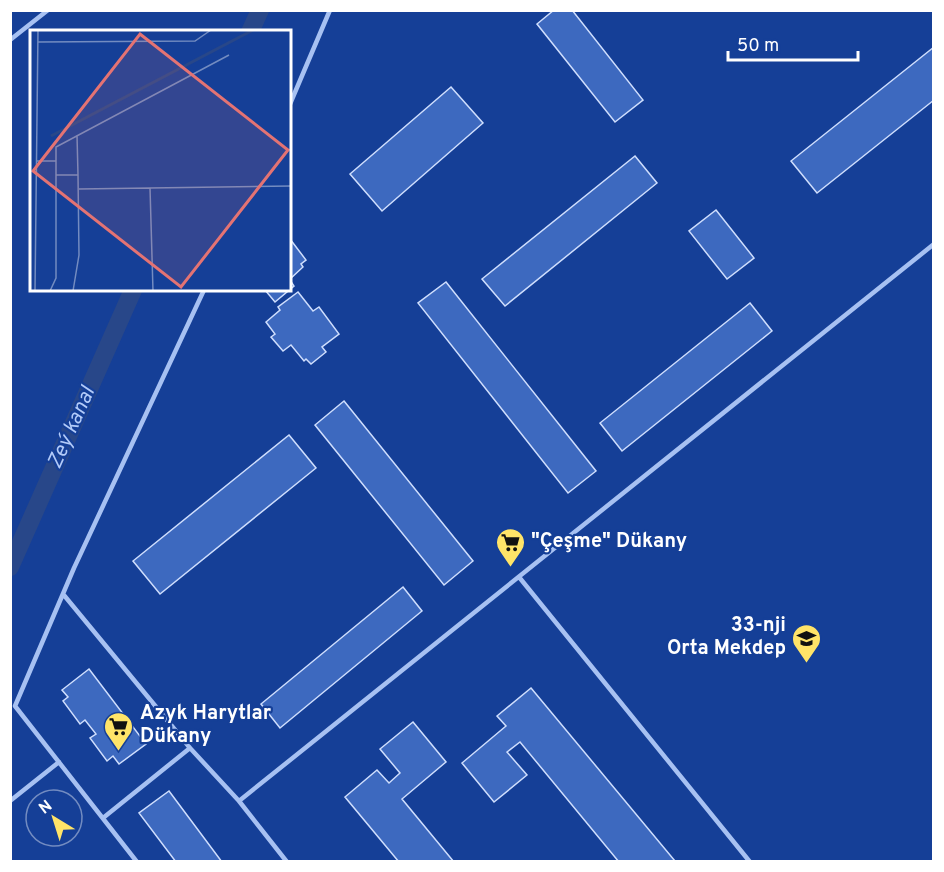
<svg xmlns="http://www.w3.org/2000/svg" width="944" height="872" font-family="Overpass,sans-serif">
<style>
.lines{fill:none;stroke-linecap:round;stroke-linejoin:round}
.canal{stroke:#284789;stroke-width:18}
.building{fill:#3d69bf;stroke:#cfdefd;stroke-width:1.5}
.service{stroke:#a7c1f2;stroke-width:4.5}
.labels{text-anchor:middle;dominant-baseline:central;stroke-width:4.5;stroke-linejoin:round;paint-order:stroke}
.poi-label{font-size:20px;font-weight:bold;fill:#fff;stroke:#153f97;text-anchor:start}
.water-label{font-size:21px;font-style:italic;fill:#b3cbf9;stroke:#153f97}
.inset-river{fill:none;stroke:#284789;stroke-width:3}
.inset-road{fill:none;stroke:#738cc1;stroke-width:1.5}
.view{fill:#e47373;fill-opacity:0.15;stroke:#e47373;stroke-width:3}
.inset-edge{fill:none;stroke:#fff;stroke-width:3}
</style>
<rect width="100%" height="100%" fill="#153f97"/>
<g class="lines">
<path class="canal" d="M250,32L260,10
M10,567L133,290"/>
</g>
<path class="building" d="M554,10H572L643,100L615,122L537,24Z
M934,47V100L817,193L791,161Z
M451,87L483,123L382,211L350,174Z
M635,156L657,183L505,306L482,279Z
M716,210L754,258L727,279L689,231Z
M290,239L306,260L301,264L303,267L290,279Z
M290,280L294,286L275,302L265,290H290Z
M446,282L596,471L568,493L418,303Z
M298,292L313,311L319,307L339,334L322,347L326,352L311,364L306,359L304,361L291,345L283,351L271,337L275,334L266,322L280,310L278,307Z
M750,303L772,331L622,451L600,423Z
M344,401L473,561L444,585L315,425Z
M289,435L316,468L160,594L133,561Z
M403,587L422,611L280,728L261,704Z
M89,669L146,744L119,764L113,756L107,761L90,738L96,734L85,720L80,724L63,701L68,697L62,690Z
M531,688L675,861V862H619L520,742L507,752L527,775L494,802L462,763L506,726L497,716Z
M413,722L446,762L402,799L454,862H399L345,797L377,770L389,783L400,773L380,749Z
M169,791L222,862H176L139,813Z"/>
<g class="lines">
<path class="service" d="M10,40L48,10
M290,104L330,10
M519,577L750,862
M63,594L190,748
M10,801L59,762
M239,801L934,244
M103,818L190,748L239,801L287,862
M137,862L15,706L74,568L204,290"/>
</g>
<defs>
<symbol id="supermarket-pin" viewBox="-11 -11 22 30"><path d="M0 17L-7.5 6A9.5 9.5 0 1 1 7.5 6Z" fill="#ffe468" stroke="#153f97"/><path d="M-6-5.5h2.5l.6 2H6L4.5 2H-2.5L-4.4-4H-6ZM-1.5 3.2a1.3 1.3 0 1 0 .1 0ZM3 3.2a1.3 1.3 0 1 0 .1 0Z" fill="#111"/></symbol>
<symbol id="school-pin" viewBox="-11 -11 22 30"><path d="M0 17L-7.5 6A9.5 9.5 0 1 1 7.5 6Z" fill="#ffe468" stroke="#153f97"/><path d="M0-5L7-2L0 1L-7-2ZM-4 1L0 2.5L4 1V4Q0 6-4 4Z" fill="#111"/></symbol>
</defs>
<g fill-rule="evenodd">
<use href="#supermarket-pin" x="494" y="526" width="33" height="45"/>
<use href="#school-pin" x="790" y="622" width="33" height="45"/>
<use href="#supermarket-pin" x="102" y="710" width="33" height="45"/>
</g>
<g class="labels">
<g class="poi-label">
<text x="531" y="542">"Çeşme" Dükany</text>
<text x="786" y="626" text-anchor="end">33-nji<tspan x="786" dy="23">Orta Mekdep</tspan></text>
<text x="140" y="714">Azyk Harytlar<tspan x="140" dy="23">Dükany</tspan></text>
</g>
<g class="water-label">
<text transform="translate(72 428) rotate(-66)">Zeý kanal</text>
</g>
</g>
<g transform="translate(30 30)">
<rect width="261" height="261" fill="#153f97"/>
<path class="inset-river" d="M21,106L223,0"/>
<path class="inset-road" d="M54,0H99M8,12L165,11L181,0M47,105L48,145M6,131H26M26,145H48L49,225L43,261M120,158L123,261M49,159L261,156M5,261L8,0M20,261L26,248V117L199,25"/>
<path class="view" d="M110,4L258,120L151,257L3,141Z"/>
<rect width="261" height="261" class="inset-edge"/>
</g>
<rect width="944" height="872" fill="none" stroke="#ffffff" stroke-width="24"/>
<g transform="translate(54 818) rotate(322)"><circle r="28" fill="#153f97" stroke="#738cc1" stroke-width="1.5"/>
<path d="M0-4.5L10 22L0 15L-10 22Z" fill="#ffe468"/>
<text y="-9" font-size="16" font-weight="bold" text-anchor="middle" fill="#ffffff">N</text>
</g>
<path d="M728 51v9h130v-9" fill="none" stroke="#ffffff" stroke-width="3"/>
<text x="737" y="51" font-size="18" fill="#ffffff" stroke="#153f97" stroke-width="4.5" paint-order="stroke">50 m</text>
</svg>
